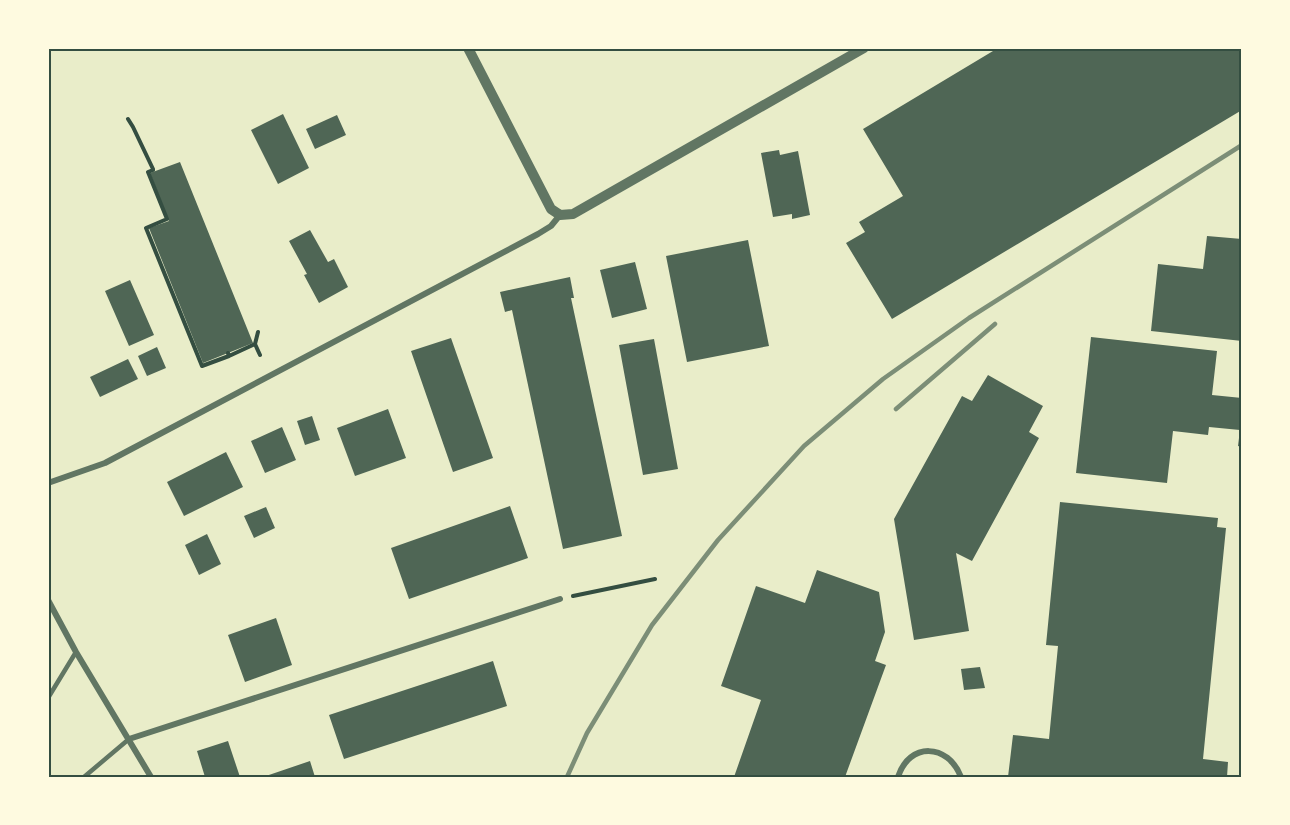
<svg xmlns="http://www.w3.org/2000/svg" width="1290" height="825" font-family="Montserrat,sans-serif">
<style>
.building{fill:#4f6655}
.lines{fill:none;stroke-linecap:round;stroke-linejoin:round}
.path{stroke:#344e41;stroke-width:4}
.service{stroke:#617663;stroke-width:4.5}
.minor{stroke:#617663;stroke-width:6}
.tertiary{stroke:#617663;stroke-width:10}
.rail{stroke:#7c8e77;stroke-width:4.5}
.neatline{fill:none;stroke:#344e41;stroke-width:2}
</style>
<rect width="100%" height="100%" fill="#e9edc9"/>
<path class="building" d="M998,48H1242V110L892,319L846,243L865,232L859,222L903,196L863,129Z
M283,114L309,168L278,184L251,130Z
M337,115L346,135L315,149L306,129Z
M779,150L780,155L798,151L810,215L792,219V214L773,217L761,153Z
M180,162L253,343L203,363L149,228L169,221L150,173Z
M310,230L328,262L334,259L348,287L319,303L304,275L307,274L289,241Z
M1207,236L1242,239V341L1151,331L1158,264L1203,269Z
M748,240L769,346L687,362L666,256Z
M635,262L647,309L612,318L600,270Z
M570,277L574,298H571L622,536L563,549L512,310L505,312L500,292Z
M130,280L154,335L129,346L105,291Z
M1091,337L1217,351L1212,395L1242,398V447L1238,446L1240,430L1209,427L1208,435L1173,431L1167,483L1076,473Z
M451,338L493,458L453,472L411,351Z
M654,339L678,469L643,475L619,345Z
M157,347L166,368L147,376L138,356Z
M128,359L138,379L100,397L90,377Z
M988,375L1043,406L1029,432L1039,438L972,561L956,553L969,631L914,640L894,519L962,396L972,401Z
M388,409L406,458L355,476L337,428Z
M312,416L320,440L305,445L297,421Z
M282,427L296,460L265,473L251,441Z
M226,452L243,487L184,516L167,482Z
M1060,502L1218,518L1217,527L1226,528L1203,759L1228,762L1227,777H1008L1013,735L1049,739L1058,646L1046,645Z
M510,506L528,558L409,599L391,548Z
M266,507L275,528L254,538L244,516Z
M207,534L221,564L199,575L185,545Z
M817,570L879,592L885,632L875,661L886,665L845,777H734L761,700L721,686L756,586L805,603Z
M276,618L292,665L245,682L228,635Z
M493,661L507,706L344,759L329,715Z
M980,667L985,688L964,690L961,669Z
M228,741L240,777H205L197,751Z
M310,761L315,777H263Z"/>
<g class="lines">
<path class="path" d="M128,119L133,127L153,169
M153,170L148,172L167,219L146,228L202,366L229,356
M255,344L258,332
M228,353L229,356L255,344L260,355
M573,596L655,579"/>
<path class="service" d="M48,698L76,652
M84,777L129,739"/>
<path class="minor" d="M48,483L105,463L538,234L551,226L560,215
M48,600L76,652L151,777
M129,739L560,599
M898,777C909,742 948,743 961,777"/>
<path class="tertiary" d="M468,48L551,209L560,215L573,214L864,48"/>
<path class="rail" d="M896,409L995,324
M567,777L587,733L652,625L718,540L804,446L883,379L969,318L1242,145"/>
</g>
<rect width="1290" height="825" fill="none" stroke="#fefae0" stroke-width="99"/>
<rect x="50" y="50" width="1190" height="726" class="neatline"/>
</svg>
